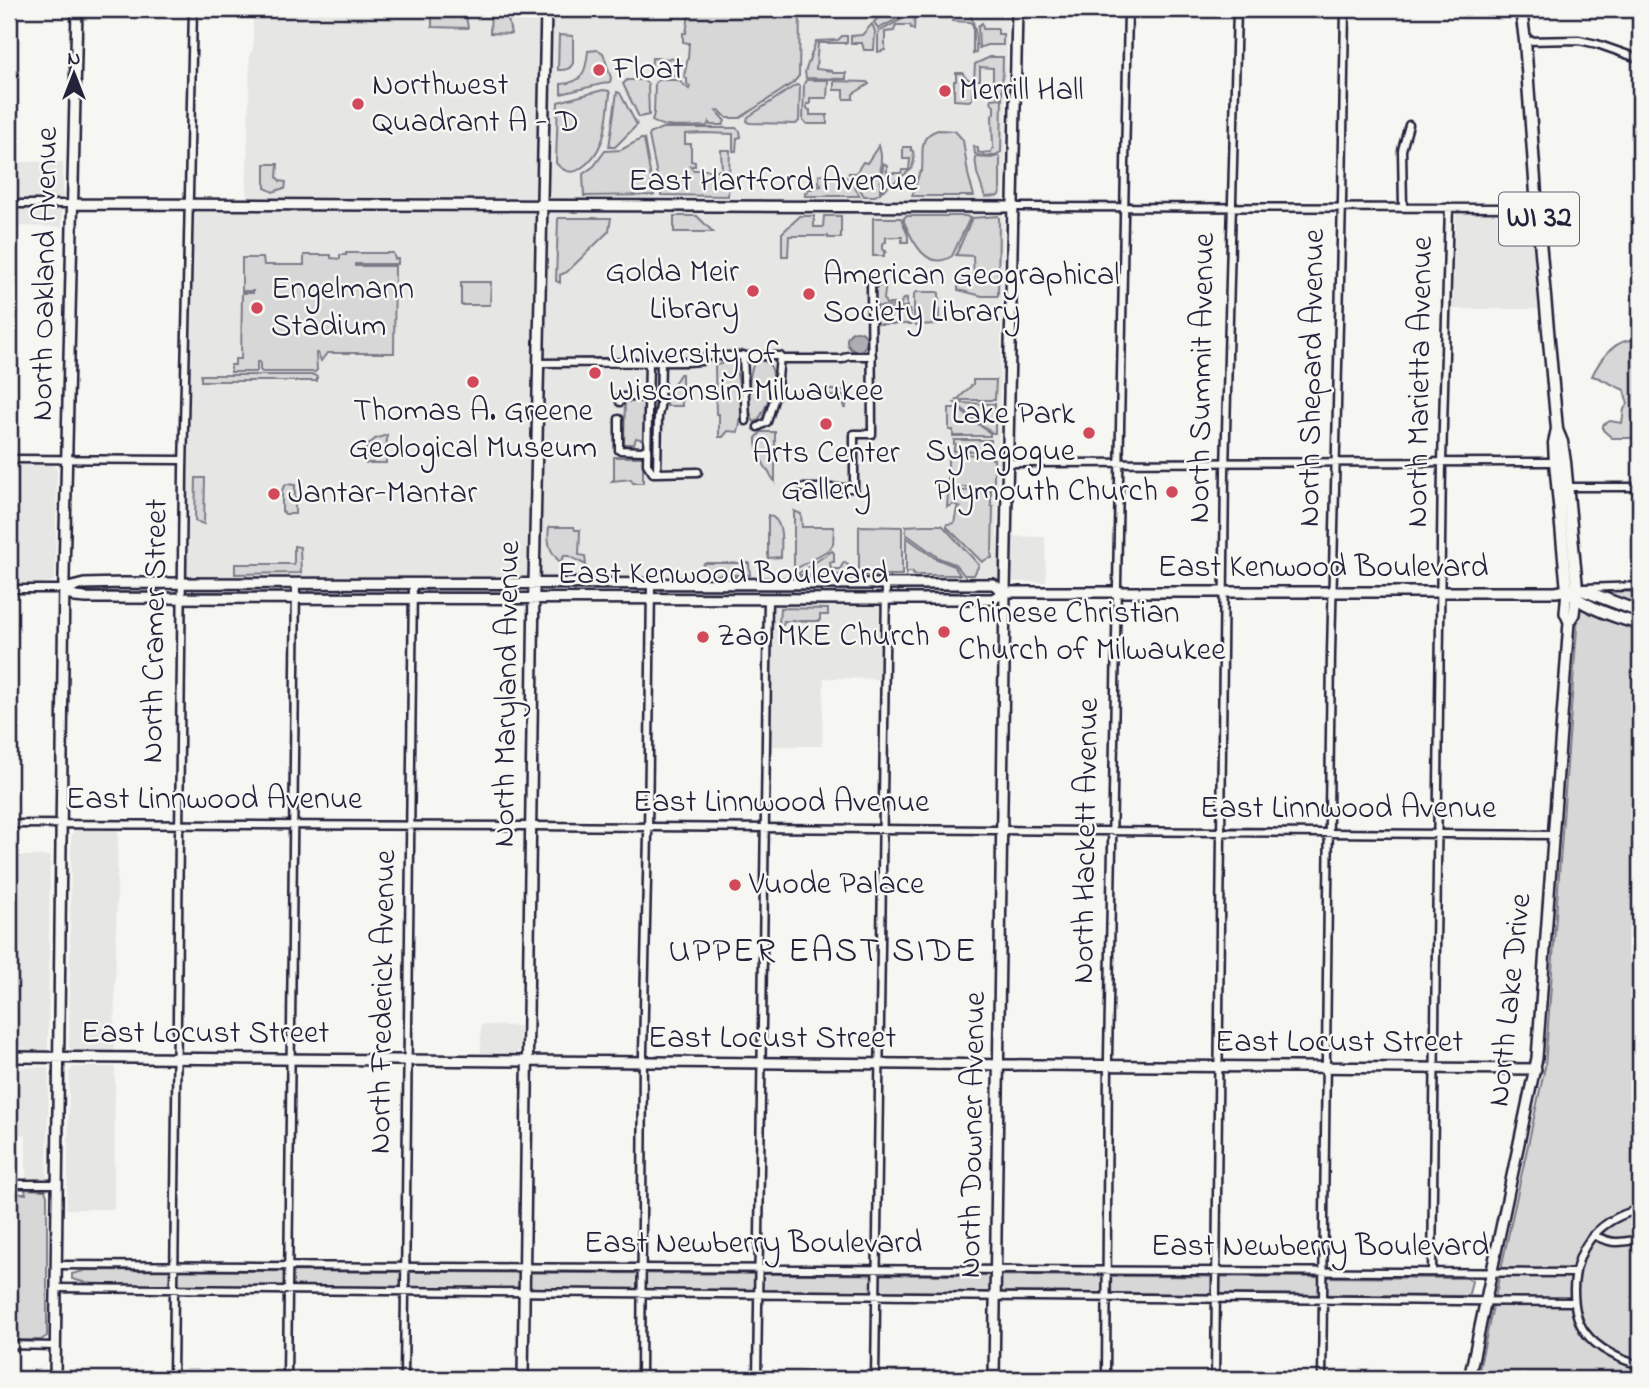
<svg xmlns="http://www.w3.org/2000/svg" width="1649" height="1388" font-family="'Indie Flower',sans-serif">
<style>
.built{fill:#e6e6e4}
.green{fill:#d7d7d7;stroke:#7c7c89;stroke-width:2}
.water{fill:#adadb3;stroke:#757583;stroke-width:2}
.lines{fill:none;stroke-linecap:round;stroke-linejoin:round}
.street-casing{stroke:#22223b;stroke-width:11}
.secondary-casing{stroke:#22223b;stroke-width:14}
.primary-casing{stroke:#22223b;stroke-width:15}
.street{stroke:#f6f6f2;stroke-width:6}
.secondary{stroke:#f6f6f2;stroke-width:9}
.primary{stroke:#f6f6f2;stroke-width:10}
.poi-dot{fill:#d1495b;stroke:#f6f6f2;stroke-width:2.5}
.labels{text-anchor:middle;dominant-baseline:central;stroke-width:5;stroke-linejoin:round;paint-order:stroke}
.shield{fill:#f6f6f2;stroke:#626272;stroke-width:2}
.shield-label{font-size:30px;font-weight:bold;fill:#22223b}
.poi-label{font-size:32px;fill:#22223b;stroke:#f6f6f2;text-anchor:start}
.street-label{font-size:32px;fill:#22223b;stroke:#f6f6f2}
.quarter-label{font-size:35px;letter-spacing:2px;fill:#22223b;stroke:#f6f6f2}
</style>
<rect width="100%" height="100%" fill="#f6f6f2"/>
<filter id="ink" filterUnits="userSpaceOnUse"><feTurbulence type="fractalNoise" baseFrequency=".0143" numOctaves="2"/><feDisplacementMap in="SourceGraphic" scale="14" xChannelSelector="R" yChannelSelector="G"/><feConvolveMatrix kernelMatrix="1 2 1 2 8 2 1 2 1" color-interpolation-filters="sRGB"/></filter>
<g filter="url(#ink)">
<path class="built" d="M253,9H1008L997,536L1045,537L1046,582L880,580L879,679L824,678L822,746H772L771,581L186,578L194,210L246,209L250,52L253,51Z
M15,162H63V197L59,199H15Z
M14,209L61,210L62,211V227L14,226Z
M1526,213V215L1528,214L1530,218L1539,309H1452L1456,214Z
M9,465H53L57,470L55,578L53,581L40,584L9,583Z
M77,829L118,830L114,1052H75L69,1048L71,837L74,830Z
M9,856H50L48,1046V1049L43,1051H9Z
M481,1025L520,1026L519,1051L514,1054L481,1053Z
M9,1067H45L49,1069L47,1177L44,1180L26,1179V1135L9,1134Z
M73,1067H115L114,1209H66L68,1174L69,1073Z"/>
<path class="green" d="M432,9H462V16H466L468,28L432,27Z
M491,9L511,10V19H508L511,34L490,33Z
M690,9H800L799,76L793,83L740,118H727L719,110L716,111L725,121L723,125H710L709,122L707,126C689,126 667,130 652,121L654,113L655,83L659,80H678L689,89L690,86L687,84V79L684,76L688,58L689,43L683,42V33H686Z
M887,9H910L903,16L878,29L874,22Z
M912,9H915L914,30L911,28L910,25H896L894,31L885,32V50L878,52V32L906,17Z
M952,9H968C975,24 977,36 976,53L973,54V25L970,22L952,21Z
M982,23L983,29H998V34H1003V45H987L979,48L978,26Z
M872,24L875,31L874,50H864L862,43H851V36L862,35Z
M559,35L573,36V63C570,70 565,70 558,70Z
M842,36H847V43H818L816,69L832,71L833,73H846V79L806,78L805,72L816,41L838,40Z
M598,50L603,53L611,78L610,82L561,94V84C584,83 586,70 588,51Z
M990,57H1003L1002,96H997V87H993V68L980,67V80H974L975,64Z
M652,58L679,59V72L677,75H651Z
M956,73H963L964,76L973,82L972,99L969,101L954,100V81H956Z
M627,80H643L648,84L649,115L639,117L623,84Z
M806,80H828L827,98H810V104H807V109L810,110V115H827V124H807L803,121L804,84Z
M834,81L867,82L869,84L853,94V99H844V90H834Z
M796,85L800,86L799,121L796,124L749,123L747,121L748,117Z
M603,90L609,91L610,94C606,124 607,151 580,169C571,175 562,170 556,163L558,102Z
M617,92L620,93L637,125L615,147H609Z
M1002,98L1001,152C994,157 983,158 975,154L974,146L978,148V152L981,153L991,152L992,149L993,148L992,115L994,114V105L992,104L991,99Z
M662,128H736L740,131L741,137L737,138L736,151H733V134L704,133L685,134V144H691V161L695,162V166H690L693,170H722L721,150H730L728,196L661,195L649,136L651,133Z
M938,130L955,131L963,140L968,174L974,196H912L919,174L922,170C924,153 917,136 938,130Z
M644,139L654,195L584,196L583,174L594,166L605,151L621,150L641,139Z
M879,145L881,155L880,193L875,196H864L852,175L848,173H856L863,162L867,163Z
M903,147H911V150L913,151L914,160L912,169L882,191L883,163L887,166V173H901L902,170H909L910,159H903Z
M998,156L1000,157V193L998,196L985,197L977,173L975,157L991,158Z
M265,164H278L277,177L280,181L286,182L285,189H281L273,192L265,188Z
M819,175C846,175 846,172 860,196H805V192H808V189H812V187L821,186V184L819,183Z
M674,216H697L713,232H674Z
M800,216H814V227H823L824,216H841V238H828V236H789L788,256H782V233Z
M906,216H966L970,218L952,256C927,272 913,242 904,222V218Z
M998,216L999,218L998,296H982L958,290V286H962L963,280L974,279L973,256L956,255L972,218Z
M559,218H611L609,231L567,272L560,275V283L556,281L558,219Z
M873,218H901L908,236V242H902V237H886V242L883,243V250L886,251V252H884V256H873Z
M346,253H393L395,259H398V264H355V266H395L394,353H327L321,361L318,353H316L317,370L315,372H262L260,370V362H257V371L255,372H231V365H235V359H241L242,293H253V291H242V258H263L264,265H304V255H331V258L340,259V255H346Z
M461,282H491L490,305H461Z
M886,283L884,299L886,304H901L902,300L907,298V307L873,306V289Z
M917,292H937L939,293V322L938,324L916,325L914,323V294Z
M873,309L910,310L911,324H880L873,321Z
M1629,340L1640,341V438H1612L1603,430V425L1610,421L1622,423L1624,409L1628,404L1624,390L1599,378L1592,376C1599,361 1612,343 1629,340Z
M727,359L732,361C741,378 744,413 738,432L728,431L723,437H719V414H716L715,365L722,364V360Z
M760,360C786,363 767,410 757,421L754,422C746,411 748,375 754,363Z
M680,374H682V406H667L665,399Z
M201,375H314L317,377V381H201Z
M973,380H996L995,400H957L973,384Z
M798,390H846V408H844L843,396H798Z
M625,399H644V440L636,438L634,444H624Z
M955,403L995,404V433H992Z
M949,408H957L990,433V436H953V430H949Z
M761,432H775V482C766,468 755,454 756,438Z
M387,435L386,463H366V447L375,439Z
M954,440H991V451H954V447L957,445L954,444Z
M953,454L991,455L992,459H994V487H954L948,480V458H953Z
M614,457H643V483H633L631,479L612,481L614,479Z
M196,478H205L204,524L195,521Z
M286,484L295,485V514H285L282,511V490Z
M991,490V506H993L992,551L991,552L992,558L987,559L982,562L947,527V524L954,523L957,508L960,507L954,504L947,507L948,494L954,491Z
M794,511L801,514L802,527H834L833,544L830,549L794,570Z
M768,515C785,520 781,542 781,557L768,558Z
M923,525H942L944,527L979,565L974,575H964L955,564L939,558L906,534V526Z
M859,526L902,527V575H860L859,573Z
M549,527H574L575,530H580L579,555L585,556L586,565L569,556H564L560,562C549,551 547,542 549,527Z
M906,537L935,558L954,566L960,575H913V572H908L906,575Z
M294,546L300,547L301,573L235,574V564H294Z
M832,551L834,553V562H830L831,569H840L844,562L848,565L849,575H796Z
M704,563H749L750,575H711L703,566Z
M215,585L279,587L281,589V593L193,592V589Z
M331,585H390L398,590V594L309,592V589Z
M449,585L519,587L518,590L496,594L426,593V590Z
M167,586V588L145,593L78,591V588Z
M581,587H631L638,590V593H575L574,589Z
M666,588H776V593H662L661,590Z
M779,588H866L872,590V594L779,593Z
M903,589H963V591L955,594H898V591Z
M1608,591L1640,592V1379H1477L1545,1067L1578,614L1580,601L1607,593Z
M780,608L828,609V615H820V621H784L783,625H779Z
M25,1189L45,1190L47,1196V1336L41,1340H9V1193L26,1194Z
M87,1270L1467,1278L1472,1281L1469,1294L1467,1296L95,1285L72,1279V1274Z"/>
<path class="water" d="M847 341a10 10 0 1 1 20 0a10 10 0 1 1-20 0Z"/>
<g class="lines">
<defs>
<path id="street" d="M1525,41L1579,40L1597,44L1640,59
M9,204H72
M1013,207L1537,208
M1403,207L1402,150L1409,125
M743,355L746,421
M780,359H842L848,356H872
M649,362L647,464L653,473H657
M661,362L660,407L658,416L657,473L698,472
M538,363L687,362L701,361L707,356H780L777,390L767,422L758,427
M620,402V397H661
M619,419V450L642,451L648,448
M9,459L183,460
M1008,463L1556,462
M1566,487H1640
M803,488H854V434H872L871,275
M1583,588L1640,586
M9,589H64
M9,824L531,826L1553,835
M9,1184H57
M1640,1209C1598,1220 1575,1247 1574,1290C1574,1305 1576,1320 1585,1332C1597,1349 1621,1360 1640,1365
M1593,1235C1600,1238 1608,1242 1616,1242C1624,1242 1632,1240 1640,1240
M56,1265L1575,1273
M1432,1272L1442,463L1449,207
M56,1288L1574,1302
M9,1345L55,1346
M173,1379L183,472L193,9
M287,1379L296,583
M404,1379L413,583
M641,1379L643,1053L648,835L651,584
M757,1379L768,599
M875,1379L886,584
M1106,1379L1108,1056L1128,9
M1215,1379L1225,471L1237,9
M1322,1379L1331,653L1342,199L1345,9"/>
<path id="secondary" d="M72,204L1013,207
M64,589L75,597L86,598L894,599H993L1005,592H1556L1577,588L1574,614L1569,622
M64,589L84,584L123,583L993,584L1005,592
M9,1057L1536,1069
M55,1379L64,576L77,9
M523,1379L534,584L546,9
M994,1379L1005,592L1017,9
M1469,1379L1537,1058L1569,622L1565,613L1567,590"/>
<path id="primary" d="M1521,9L1525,41L1537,208L1554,396L1557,429L1554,443L1555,462L1567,590C1582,606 1618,618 1640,624
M1557,430L1562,442L1565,462L1577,588L1640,612"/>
</defs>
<use href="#street" class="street-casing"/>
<use href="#secondary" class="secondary-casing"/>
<use href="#primary" class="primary-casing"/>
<use href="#street" class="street"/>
<use href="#secondary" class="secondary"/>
<use href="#primary" class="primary"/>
</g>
</g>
<g class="poi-dot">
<circle cx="599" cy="70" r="7"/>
<circle cx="945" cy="91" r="7"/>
<circle cx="358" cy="104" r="7"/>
<circle cx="753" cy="291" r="7"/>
<circle cx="809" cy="294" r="7"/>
<circle cx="257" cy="308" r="7"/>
<circle cx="595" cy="373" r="7"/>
<circle cx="473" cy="382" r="7"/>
<circle cx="826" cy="424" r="7"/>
<circle cx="1089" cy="433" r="7"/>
<circle cx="1172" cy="492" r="7"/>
<circle cx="274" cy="494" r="7"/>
<circle cx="944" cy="632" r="7"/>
<circle cx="703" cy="637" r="7"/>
<circle cx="735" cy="885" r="7"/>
</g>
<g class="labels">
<rect class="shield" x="1499" y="192.5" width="80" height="53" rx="5"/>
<g class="shield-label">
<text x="1539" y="219">WI 32</text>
</g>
<g class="poi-label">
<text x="613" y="70">Float</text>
<text x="372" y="86">Northwest<tspan x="372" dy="37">Quadrant A - D</tspan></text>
<text x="959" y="91">Merrill Hall</text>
<text x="739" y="273" text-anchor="end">Golda Meir<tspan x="739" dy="37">Library</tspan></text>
<text x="823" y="276">American Geographical<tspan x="823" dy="37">Society Library</tspan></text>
<text x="271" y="290">Engelmann<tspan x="271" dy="37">Stadium</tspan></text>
<text x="609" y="355">University of<tspan x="609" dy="37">Wisconsin-Milwaukee</tspan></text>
<text x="473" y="412" text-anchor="middle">Thomas A. Greene<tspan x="473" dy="37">Geological Museum</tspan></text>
<text x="1075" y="415" text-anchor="end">Lake Park<tspan x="1075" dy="37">Synagogue</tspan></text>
<text x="826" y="454" text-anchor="middle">Arts Center<tspan x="826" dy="37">Gallery</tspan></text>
<text x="1158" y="492" text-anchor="end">Plymouth Church</text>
<text x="288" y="494">Jantar-Mantar</text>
<text x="958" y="614">Chinese Christian<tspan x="958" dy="37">Church of Milwaukee</tspan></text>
<text x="717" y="637">Zao MKE Church</text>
<text x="749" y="885">Vuode Palace</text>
</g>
<g class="street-label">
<text x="773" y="182">East Hartford Avenue</text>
<text transform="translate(46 274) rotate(-89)">North Oakland Avenue</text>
<text transform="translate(1203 378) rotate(-89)">North Summit Avenue</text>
<text transform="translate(1313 378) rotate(-89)">North Shepard Avenue</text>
<text transform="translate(1421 382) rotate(-89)">North Marietta Avenue</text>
<text x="1323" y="568">East Kenwood Boulevard</text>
<text x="723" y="575">East Kenwood Boulevard</text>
<text transform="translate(156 631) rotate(-89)">North Cramer Street</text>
<text transform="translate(508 694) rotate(-89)">North Maryland Avenue</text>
<text x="214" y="800">East Linnwood Avenue</text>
<text x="781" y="803">East Linnwood Avenue</text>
<text x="1348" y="809">East Linnwood Avenue</text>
<text transform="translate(1087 841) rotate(-89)">North Hackett Avenue</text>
<text transform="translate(1511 1000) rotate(-84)">North Lake Drive</text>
<text transform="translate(384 1002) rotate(-89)">North Frederick Avenue</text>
<text x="205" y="1034">East Locust Street</text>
<text x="772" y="1039">East Locust Street</text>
<text x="1339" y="1043">East Locust Street</text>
<text transform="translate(974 1135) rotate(-89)">North Downer Avenue</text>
<text x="753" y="1244">East Newberry Boulevard</text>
<text x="1320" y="1247">East Newberry Boulevard</text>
</g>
<g class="quarter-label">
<text x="823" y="952">UPPER EAST SIDE</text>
</g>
</g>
<rect width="1649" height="1388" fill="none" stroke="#f6f6f2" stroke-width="35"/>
<rect x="18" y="18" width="1614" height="1353" fill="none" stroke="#22223b" stroke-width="2.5" filter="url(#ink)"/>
<g transform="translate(74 74)" stroke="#f6f6f2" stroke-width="5" paint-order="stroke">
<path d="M0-5L12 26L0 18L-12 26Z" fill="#22223b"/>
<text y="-10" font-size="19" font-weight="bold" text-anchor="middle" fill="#22223b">N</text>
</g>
</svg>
